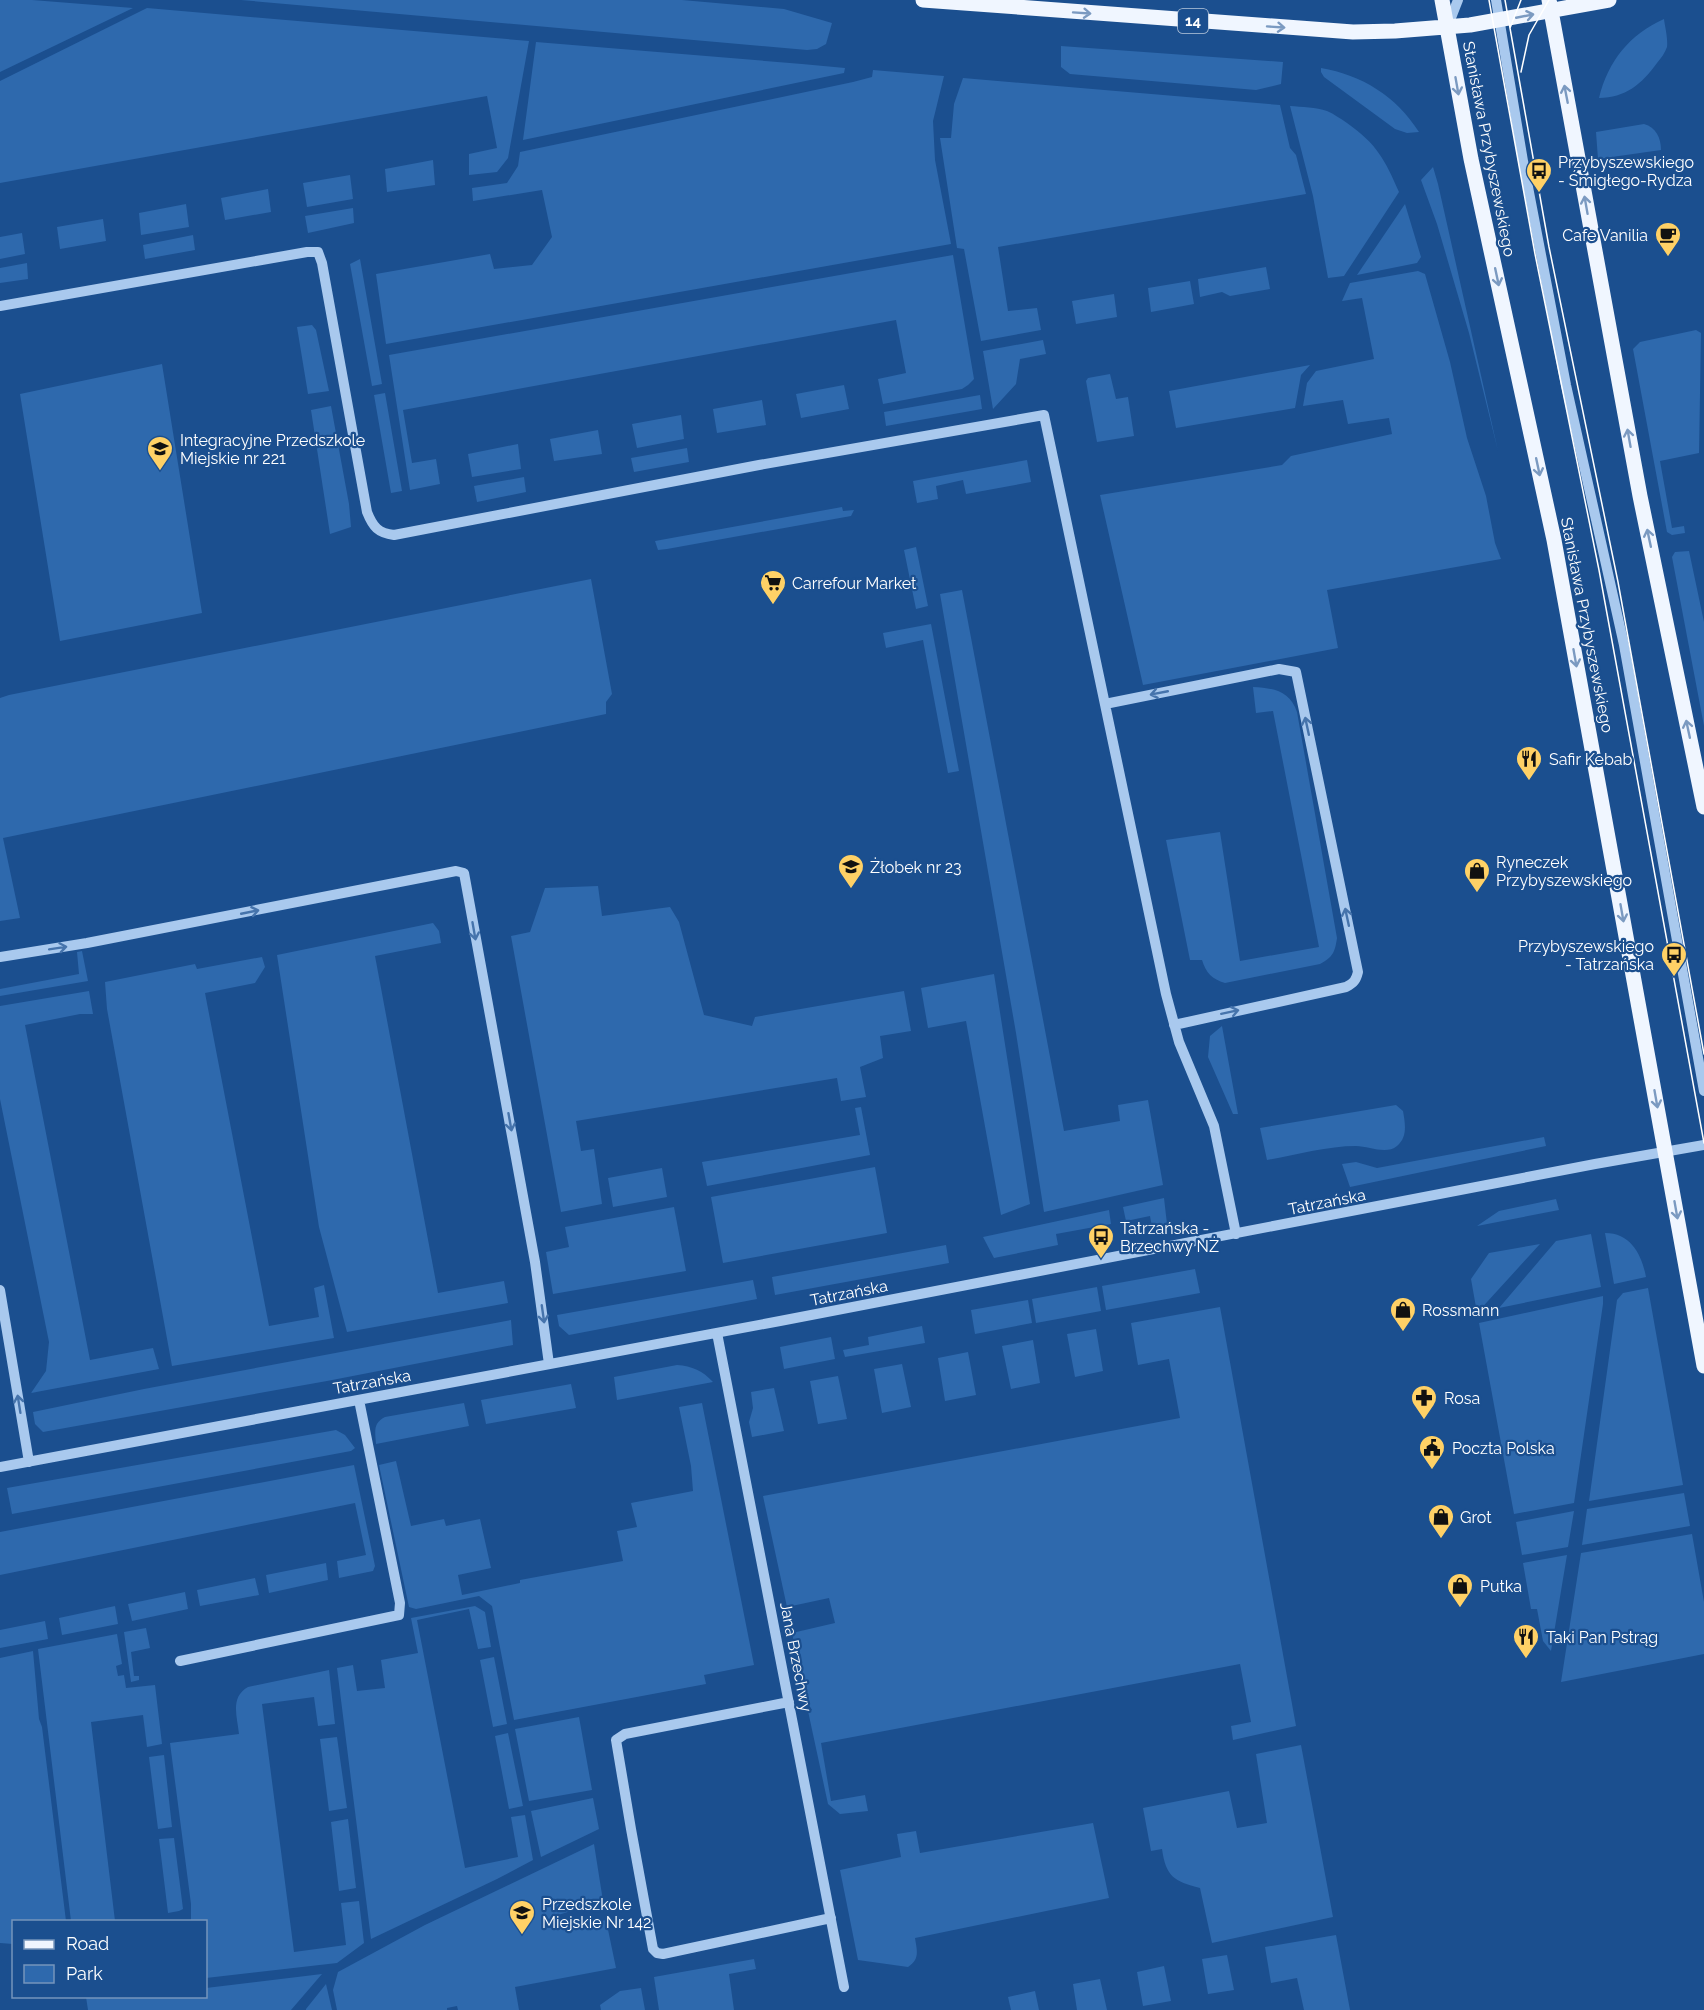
<svg xmlns="http://www.w3.org/2000/svg" width="1704" height="2010" font-family="Raleway,sans-serif">
<style>
.green{fill:#2e69ad}
.lines{fill:none;stroke-linecap:round;stroke-linejoin:round}
.minor{stroke:#a9c9ee;stroke-width:10}
.major{stroke:#f0f6ff;stroke-width:15}
.tram{stroke:#fff;stroke-width:1.5}
.oneway{stroke:#7b9ac1}
.oneway2{stroke:#4674ac}
.labels{text-anchor:middle;dominant-baseline:central;stroke-width:4.5;stroke-linejoin:round;paint-order:stroke}
.shield{fill:#1b4f8f;stroke:#bbcadd;stroke-width:1.5}
.shield-label{font-size:15px;font-weight:bold;fill:#fff}
.street-label{font-size:16px;fill:#fff;stroke:#1b4f8f}
.poi-label{font-size:16px;fill:#fff;stroke:#1b4f8f;text-anchor:start}
</style>
<rect width="100%" height="100%" fill="#1b4f8f"/>
<path class="green" d="M0,0H32L133,8L0,72Z
M241,0H682L784,9L832,23L826,44L817,49L807,50Z
M147,8L529,41L508,158L497,172L469,175V154L497,148L487,96L0,183V81Z
M1664,19C1665,27 1668,38 1667,47C1665,53 1661,58 1657,63C1642,84 1625,98 1599,98C1608,61 1630,34 1664,19Z
M536,42L802,64L845,68L844,73L523,140Z
M1061,46L1283,62L1281,84L1256,90L1070,74L1061,67Z
M1321,68C1362,75 1396,96 1419,132L1407,133L1395,129L1324,77L1321,72Z
M873,70L944,76L933,121L935,160L951,244L386,344L376,274L490,254L494,269L532,265L552,237L542,190L473,201L472,188L507,183L518,166L520,152L853,82L872,77Z
M963,78L1280,105L1290,148L1296,155L1306,194L998,247L1008,311L1037,308L1041,330L981,341L964,249L957,248L940,138H951L954,104Z
M1290,106C1302,107 1316,107 1327,111C1334,114 1341,119 1347,123C1377,144 1385,160 1399,192L1344,276L1328,278L1313,196Z
M1644,124C1656,127 1661,138 1661,150L1598,159L1596,132Z
M433,160L435,185L387,192L385,169Z
M1433,167L1438,184L1498,451L1469,333L1437,224L1421,180Z
M350,175L353,199L307,207L303,183Z
M268,189L271,212L225,220L221,198Z
M186,204L189,227L141,235L139,213Z
M1405,204L1421,257L1417,263L1357,275Z
M353,208L354,223L308,233L305,216Z
M103,219L106,241L60,249L57,227Z
M22,233L25,254L0,259V237Z
M193,235L195,250L145,259L143,245Z
M953,255L974,379L968,385L962,389L883,404L878,379L906,373L896,320L403,410L412,463L436,459L440,484L410,490L389,355Z
M360,259L382,384L372,386L350,264Z
M27,263L28,279L0,283V268Z
M1266,267L1270,289L1230,296L1222,292L1200,297L1198,279Z
M1418,271L1425,274L1450,362L1467,438L1486,496L1495,543L1501,559L1327,590L1338,648L1143,685L1100,495L1282,465L1291,456L1392,434L1389,418L1348,424L1343,400L1303,406L1307,383L1316,371L1374,359L1362,298L1342,301L1350,283Z
M1190,281L1194,304L1151,312L1148,288Z
M1114,294L1117,317L1076,324L1072,301Z
M312,325L316,330L329,391L308,394L297,327Z
M1696,330L1701,333L1699,453L1660,461L1672,528L1684,526L1685,533L1672,535L1667,532L1633,349L1640,342Z
M1043,340L1046,354L1020,359L1016,384L993,409L983,351Z
M162,364L202,613L60,641L20,394Z
M1310,365L1301,375L1295,408L1176,428L1169,391Z
M1110,374L1116,399L1128,397L1134,436L1097,442L1086,381L1088,378Z
M844,385L849,409L801,418L796,394Z
M385,393L402,491L391,493L374,395Z
M980,395L982,409L886,426L884,412Z
M762,400L766,425L717,433L713,409Z
M331,406L349,504L351,527L330,534L311,410Z
M681,415L684,439L637,448L632,424Z
M598,430L602,454L554,461L550,439Z
M518,444L521,469L472,477L468,454Z
M687,448L689,462L634,472L631,458Z
M1027,460L1031,482L966,494L963,480L936,486L938,499L917,503L913,481Z
M524,477L526,492L477,502L474,486Z
M842,507L843,511L854,510L851,516L667,549L658,550L655,541Z
M916,547L928,606L916,609L904,550Z
M1689,551L1704,622V726L1672,557L1675,552Z
M591,579L612,694L606,702V714L3,838L20,918L0,921V698L9,695Z
M962,590L1064,1131L1120,1121L1118,1105L1148,1100L1163,1185L1044,1212L1016,1033L940,594Z
M931,624L959,771L948,773L923,640L886,648L883,633Z
M1253,687C1273,688 1290,691 1297,712L1337,938C1335,952 1333,957 1320,964L1225,983C1212,979 1206,973 1202,960H1190L1166,840L1220,832L1240,961L1319,947L1273,711L1256,713Z
M598,886L602,916L670,907L679,922L704,1015L752,1026L755,1017L904,991L911,1031L880,1036L883,1058L860,1067L866,1097L841,1101L837,1078L576,1121L581,1151L594,1149L602,1204L561,1212L511,936L530,932L545,888Z
M433,923L439,931L441,943L375,956L438,1293L504,1281L508,1303L347,1332L319,1227L277,955Z
M82,951L88,981L0,996V989L79,974L77,952Z
M262,957L265,967L255,983L205,993L269,1326L319,1317L314,1288L324,1285L334,1338L172,1366L107,1009L105,982L195,964L197,969Z
M994,974L1030,1204L1001,1215L966,1021L928,1028L921,988Z
M89,991L93,1014H80L25,1025L90,1360L153,1348L159,1369L31,1393L46,1371L49,1342L0,1099V1006Z
M1222,1026L1238,1114H1233L1208,1057L1210,1036Z
M1396,1105L1403,1111C1405,1123 1408,1137 1397,1146C1386,1155 1369,1146 1356,1146C1327,1146 1296,1155 1267,1160L1260,1128Z
M861,1107L870,1155L707,1186L702,1162L860,1135L855,1108Z
M1544,1137L1546,1146L1350,1187L1342,1164L1356,1162L1377,1168Z
M875,1167L887,1233L723,1263L711,1197Z
M662,1168L667,1197L613,1207L608,1178Z
M1164,1198L1167,1224L1152,1227L1150,1216L1126,1221L1123,1207Z
M1556,1199L1559,1210L1477,1226L1499,1211Z
M674,1207L686,1271L553,1294L546,1252L569,1247L565,1227Z
M1109,1210L1111,1224L1056,1234L1058,1245L994,1258L983,1237Z
M1605,1233C1631,1233 1642,1255 1646,1277L1614,1284Z
M1591,1234L1601,1287L1499,1308L1556,1241Z
M1540,1244L1477,1313L1471,1279L1489,1253Z
M946,1245L949,1263L775,1295L772,1277Z
M1195,1269L1200,1293L1106,1310L1102,1286Z
M753,1280L757,1299L569,1335L559,1326L557,1315Z
M1097,1287L1101,1311L1036,1323L1032,1299Z
M1648,1288L1683,1485L1589,1501L1617,1300L1623,1293Z
M1603,1296V1304L1574,1503L1514,1514L1479,1323Z
M1028,1300L1032,1323L975,1334L971,1310Z
M1220,1307L1296,1726L1233,1740L1231,1726L1251,1722L1240,1664L821,1743L831,1801L865,1795L868,1811L840,1814L828,1804L808,1711L812,1710L807,1702L792,1633L835,1623L829,1598L787,1607L763,1496L1180,1418L1169,1359L1138,1365L1131,1323Z
M511,1320L513,1345L327,1381L43,1432L35,1424L33,1412L144,1389Z
M922,1326L925,1343L845,1357L843,1350L869,1345L868,1337Z
M1096,1329L1103,1371L1075,1377L1067,1334Z
M831,1337L835,1359L784,1369L780,1347Z
M1033,1340L1040,1383L1011,1389L1002,1346Z
M968,1352L976,1395L945,1401L938,1358Z
M902,1364L911,1407L882,1413L874,1369Z
M677,1365C692,1366 703,1371 713,1382L617,1400L614,1377Z
M838,1376L847,1419L818,1424L810,1381Z
M571,1384L576,1408L486,1424L481,1400Z
M774,1388L784,1431L752,1437L749,1422L753,1408L751,1392Z
M464,1403L469,1426L376,1444C375,1431 373,1423 385,1417Z
M702,1403L754,1665L704,1675L706,1684L514,1720L492,1606L479,1596L416,1609L409,1607L379,1465L396,1461L411,1526L444,1519L446,1526L480,1519L491,1568L458,1575L462,1595L520,1583V1580L623,1561L617,1531L637,1527L631,1503L693,1491L691,1466L679,1407Z
M336,1430L345,1435L355,1448L351,1451L12,1514L7,1488Z
M354,1465L375,1566L373,1571L339,1578L337,1561L366,1555L355,1503L0,1575V1532Z
M1684,1493L1690,1526L1582,1545L1587,1509Z
M1574,1511L1568,1547L1522,1555L1516,1522Z
M1692,1534L1704,1602V1654L1561,1682L1581,1553Z
M1567,1555L1551,1651L1543,1641L1537,1609H1531L1523,1563Z
M326,1563L328,1580L269,1593L266,1575Z
M255,1578L259,1595L200,1606L197,1590Z
M185,1592L188,1609L132,1621L128,1604Z
M115,1606L118,1624L62,1635L59,1618Z
M475,1606L485,1612L491,1647L478,1649L469,1609L417,1620L465,1868L518,1857L511,1817L525,1815L533,1860L497,1879L371,1939L337,1668L353,1665L357,1691L385,1688L381,1660L418,1653L411,1618Z
M45,1621L48,1639L0,1648V1630Z
M146,1628L150,1648L131,1652L134,1676H139V1680L131,1682L124,1632Z
M117,1634L122,1664L116,1666L118,1676L124,1675L126,1688L155,1685L162,1744L147,1747L143,1715L91,1722L115,1921H71L38,1649Z
M33,1651L39,1719L42,1727L66,1921L14,1922L13,1944L0,1943V1658Z
M494,1657L507,1724L493,1727L480,1660Z
M329,1670L335,1724L318,1726L314,1697L262,1704L294,1952L346,1945L341,1903L359,1901L364,1943L337,1963L206,1978V1922L191,1921V1904L170,1743L239,1734C237,1716 230,1697 248,1687Z
M579,1717L592,1790L529,1801L515,1729Z
M508,1733L523,1806L509,1809L495,1736Z
M337,1737L347,1808L329,1811L320,1739Z
M1301,1745L1333,1917L1212,1943L1200,1888C1174,1881 1166,1877 1162,1849L1151,1851L1143,1808L1229,1791L1237,1828L1267,1823L1256,1754Z
M164,1755L172,1827L158,1829L149,1757Z
M593,1798L599,1829L541,1857L531,1811Z
M348,1819L356,1888L339,1891L331,1822Z
M1093,1823L1109,1898L915,1938C917,1951 920,1959 908,1967L858,1960L840,1870L901,1857L897,1834L916,1831L920,1853Z
M174,1838L183,1909L179,1911L168,1913L159,1839Z
M594,1844L603,1901L558,1915L562,1930L606,1920L616,1968L515,1987L519,2010H458L457,2006L447,2008V2010H337L333,1990L338,1972L425,1925Z
M1336,1935L1350,2010H1304L1297,1978L1271,1983L1265,1947Z
M1227,1955L1234,1990L1208,1994L1202,1959Z
M754,1959L756,1969L729,1974L734,2010H659L654,1977Z
M1164,1966L1171,2001L1143,2006L1137,1972Z
M322,1974L291,2010H88L86,1997H116L122,1998L138,1996H206V1988Z
M1100,1979L1107,2010H1077L1073,1984Z
M326,1984L332,2010H306V2009Z
M641,1988L645,2010H601L600,2005L620,1991Z
M1035,1991L1039,2010H1011L1008,1997Z"/>
<g class="lines">
<path class="minor" d="M1496,0L1523,161L1566,385L1624,645L1704,1091
M1447,28L1458,0
M0,306L307,252H318L322,263L367,512C373,527 378,533 394,535L759,465L1044,415L1166,994L1179,1042L1214,1126L1236,1234
M1105,704L1279,669L1296,672L1358,972C1356,980 1354,983 1346,987L1174,1025
M0,957L87,943L456,871L464,873L535,1262L549,1364
M0,1290L29,1462
M717,1333L844,1987
M0,1467L780,1321L1595,1164L1704,1145
M180,1661L399,1615L400,1603L359,1400
M789,1702L625,1734L616,1740L631,1829L653,1949L657,1953L663,1954L831,1918"/>
<path class="major" d="M923,0L1353,32L1395,31L1470,25L1609,0
M1442,0L1471,159L1554,540L1704,1366
M1549,0L1640,496L1704,807"/>
<path class="tram" d="M1489,0L1535,254L1599,570L1704,1143
M1505,0L1549,247L1618,582L1704,1054
M1510,28L1521,0
M1521,72L1529,35L1549,0"/>
</g>
<defs><path id="oneway-shaft" d="M-6 0H5M1.5-3L5.5 0L1.5 3" fill="none" stroke-width="1.6" stroke-linecap="round" stroke-linejoin="round" transform="scale(1.5)"/></defs>
<g class="oneway">
<use href="#oneway-shaft" transform="translate(1082 13) rotate(4)"/>
<use href="#oneway-shaft" transform="translate(1525 16) rotate(-11)"/>
<use href="#oneway-shaft" transform="translate(1276 27) rotate(4)"/>
<use href="#oneway-shaft" transform="translate(1457 86) rotate(80)"/>
<use href="#oneway-shaft" transform="translate(1566 94) rotate(-101)"/>
<use href="#oneway-shaft" transform="translate(1586 205) rotate(-100)"/>
<use href="#oneway-shaft" transform="translate(1497 277) rotate(78)"/>
<use href="#oneway-shaft" transform="translate(1629 438) rotate(-100)"/>
<use href="#oneway-shaft" transform="translate(1538 467) rotate(78)"/>
<use href="#oneway-shaft" transform="translate(1649 538) rotate(-102)"/>
<use href="#oneway-shaft" transform="translate(1575 658) rotate(80)"/>
<use href="#oneway-shaft" transform="translate(1688 729) rotate(-102)"/>
<use href="#oneway-shaft" transform="translate(1622 913) rotate(80)"/>
<use href="#oneway-shaft" transform="translate(1656 1099) rotate(80)"/>
<use href="#oneway-shaft" transform="translate(1676 1210) rotate(80)"/>
</g>
<g class="oneway2">
<use href="#oneway-shaft" transform="translate(1159 693) rotate(169)"/>
<use href="#oneway-shaft" transform="translate(1307 726) rotate(-102)"/>
<use href="#oneway-shaft" transform="translate(250 912) rotate(-11)"/>
<use href="#oneway-shaft" transform="translate(1347 917) rotate(-102)"/>
<use href="#oneway-shaft" transform="translate(474 931) rotate(80)"/>
<use href="#oneway-shaft" transform="translate(58 948) rotate(-9)"/>
<use href="#oneway-shaft" transform="translate(1230 1012) rotate(-12)"/>
<use href="#oneway-shaft" transform="translate(510 1122) rotate(80)"/>
<use href="#oneway-shaft" transform="translate(543 1314) rotate(82)"/>
<use href="#oneway-shaft" transform="translate(19 1404) rotate(-99)"/>
</g>
<defs>
<symbol id="bus-pin" viewBox="-11 -11 22 30"><path d="M0 17L-7.5 6A9.5 9.5 0 1 1 7.5 6Z" fill="#ffd166" stroke="#1b4f8f"/><path d="M-5-6H5V4H4V6H2V4H-2V6H-4V4H-5ZM-3.5-4V0h7V-4ZM-3.5 1.2v1.5H-2V1.2ZM2 1.2v1.5H3.5V1.2Z" fill="#111"/></symbol>
<symbol id="cafe-pin" viewBox="-11 -11 22 30"><path d="M0 17L-7.5 6A9.5 9.5 0 1 1 7.5 6Z" fill="#ffd166" stroke="#1b4f8f"/><path d="M-5.5-4.5H6V0H3Q3 3.5 0 3.5H-2.5Q-5.5 3.5-5.5 0ZM3-3.2v2h1.7v-2ZM-6 4.5H4V6H-6Z" fill="#111"/></symbol>
<symbol id="school-pin" viewBox="-11 -11 22 30"><path d="M0 17L-7.5 6A9.5 9.5 0 1 1 7.5 6Z" fill="#ffd166" stroke="#1b4f8f"/><path d="M0-5L7-2L0 1L-7-2ZM-4 1L0 2.5L4 1V4Q0 6-4 4Z" fill="#111"/></symbol>
<symbol id="supermarket-pin" viewBox="-11 -11 22 30"><path d="M0 17L-7.5 6A9.5 9.5 0 1 1 7.5 6Z" fill="#ffd166" stroke="#1b4f8f"/><path d="M-6-5.5h2.5l.6 2H6L4.5 2H-2.5L-4.4-4H-6ZM-1.5 3.2a1.3 1.3 0 1 0 .1 0ZM3 3.2a1.3 1.3 0 1 0 .1 0Z" fill="#111"/></symbol>
<symbol id="restaurant-pin" viewBox="-11 -11 22 30"><path d="M0 17L-7.5 6A9.5 9.5 0 1 1 7.5 6Z" fill="#ffd166" stroke="#1b4f8f"/><path d="M-5-6h1v4h1v-4h1v4h1v-4h1v5L-1.5 .5V6h-2V.5L-5-1ZM5-6V6H3V1.5H1.5Q1.5-4 5-6Z" fill="#111"/></symbol>
<symbol id="shop-pin" viewBox="-11 -11 22 30"><path d="M0 17L-7.5 6A9.5 9.5 0 1 1 7.5 6Z" fill="#ffd166" stroke="#1b4f8f"/><path d="M-5-2.5h2.3a2.7 3.5 0 0 1 5.4 0H5L5.5 6h-11ZM-1.5-2.5h3a1.5 2.3 0 0 0-3 0Z" fill="#111"/></symbol>
<symbol id="pharmacy-pin" viewBox="-11 -11 22 30"><path d="M0 17L-7.5 6A9.5 9.5 0 1 1 7.5 6Z" fill="#ffd166" stroke="#1b4f8f"/><path d="M-2-6h4v4h4v4h-4v4h-4v-4h-4v-4h4Z" fill="#111"/></symbol>
<symbol id="civic-pin" viewBox="-11 -11 22 30"><path d="M0 17L-7.5 6A9.5 9.5 0 1 1 7.5 6Z" fill="#ffd166" stroke="#1b4f8f"/><path d="M-.6-6.5H3V-4.5H.6V-3L4-1V1h2V6H-6V1h2V-1L-.6-3ZM-1.2 2.5V6h2.4V2.5Z" fill="#111"/></symbol>
</defs>
<g fill-rule="evenodd">
<use href="#bus-pin" x="1524" y="156" width="30" height="40"/>
<use href="#cafe-pin" x="1653" y="220" width="30" height="40"/>
<use href="#school-pin" x="145" y="434" width="30" height="40"/>
<use href="#supermarket-pin" x="758" y="568" width="30" height="40"/>
<use href="#restaurant-pin" x="1514" y="744" width="30" height="40"/>
<use href="#school-pin" x="836" y="852" width="30" height="40"/>
<use href="#shop-pin" x="1462" y="856" width="30" height="40"/>
<use href="#bus-pin" x="1659" y="940" width="30" height="40"/>
<use href="#bus-pin" x="1086" y="1222" width="30" height="40"/>
<use href="#shop-pin" x="1388" y="1295" width="30" height="40"/>
<use href="#pharmacy-pin" x="1409" y="1383" width="30" height="40"/>
<use href="#civic-pin" x="1417" y="1433" width="30" height="40"/>
<use href="#shop-pin" x="1426" y="1502" width="30" height="40"/>
<use href="#shop-pin" x="1445" y="1571" width="30" height="40"/>
<use href="#restaurant-pin" x="1511" y="1622" width="30" height="40"/>
<use href="#school-pin" x="507" y="1898" width="30" height="40"/>
</g>
<g class="labels">
<rect class="shield" x="1178" y="9" width="30" height="24" rx="4.5"/>
<g class="shield-label">
<text x="1193" y="21">14</text>
</g>
<g class="street-label">
<text transform="translate(1489 149) rotate(79)">Stanisława Przybyszewskiego</text>
<text transform="translate(1587 625) rotate(79)">Stanisława Przybyszewskiego</text>
<text transform="translate(1327 1202) rotate(-11)">Tatrzańska</text>
<text transform="translate(849 1293) rotate(-11)">Tatrzańska</text>
<text transform="translate(372 1382) rotate(-10)">Tatrzańska</text>
<text transform="translate(796 1657) rotate(79)">Jana Brzechwy</text>
</g>
<g class="poi-label">
<text x="1558" y="162">Przybyszewskiego<tspan x="1558" dy="18">- Śmigłego-Rydza</tspan></text>
<text x="1648" y="235" text-anchor="end">Cafe Vanilia</text>
<text x="180" y="440">Integracyjne Przedszkole<tspan x="180" dy="18">Miejskie nr 221</tspan></text>
<text x="792" y="583">Carrefour Market</text>
<text x="1549" y="759">Safir Kebab</text>
<text x="1496" y="862">Ryneczek<tspan x="1496" dy="18">Przybyszewskiego</tspan></text>
<text x="870" y="867">Żłobek nr 23</text>
<text x="1654" y="946" text-anchor="end">Przybyszewskiego<tspan x="1654" dy="18">- Tatrzańska</tspan></text>
<text x="1120" y="1228">Tatrzańska -<tspan x="1120" dy="18">Brzechwy NŻ</tspan></text>
<text x="1422" y="1310">Rossmann</text>
<text x="1444" y="1398">Rosa</text>
<text x="1452" y="1448">Poczta Polska</text>
<text x="1460" y="1517">Grot</text>
<text x="1480" y="1586">Putka</text>
<text x="1546" y="1637">Taki Pan Pstrąg</text>
<text x="542" y="1904">Przedszkole<tspan x="542" dy="18">Miejskie Nr 142</tspan></text>
</g>
</g>
<rect x="12" y="1920" width="195" height="78" fill="#1b4f8f" stroke="#7695bc" stroke-width="1.5"/>
<rect x="24" y="1940" width="30" height="9" fill="#f0f6ff" stroke="#7695bc" stroke-width="1.5"/>
<text x="66" y="1950" font-size="18" fill="#ffffff">Road</text>
<rect x="24" y="1965" width="30" height="18" fill="#2e69ad" stroke="#7695bc" stroke-width="1.5"/>
<text x="66" y="1980" font-size="18" fill="#ffffff">Park</text>
</svg>
